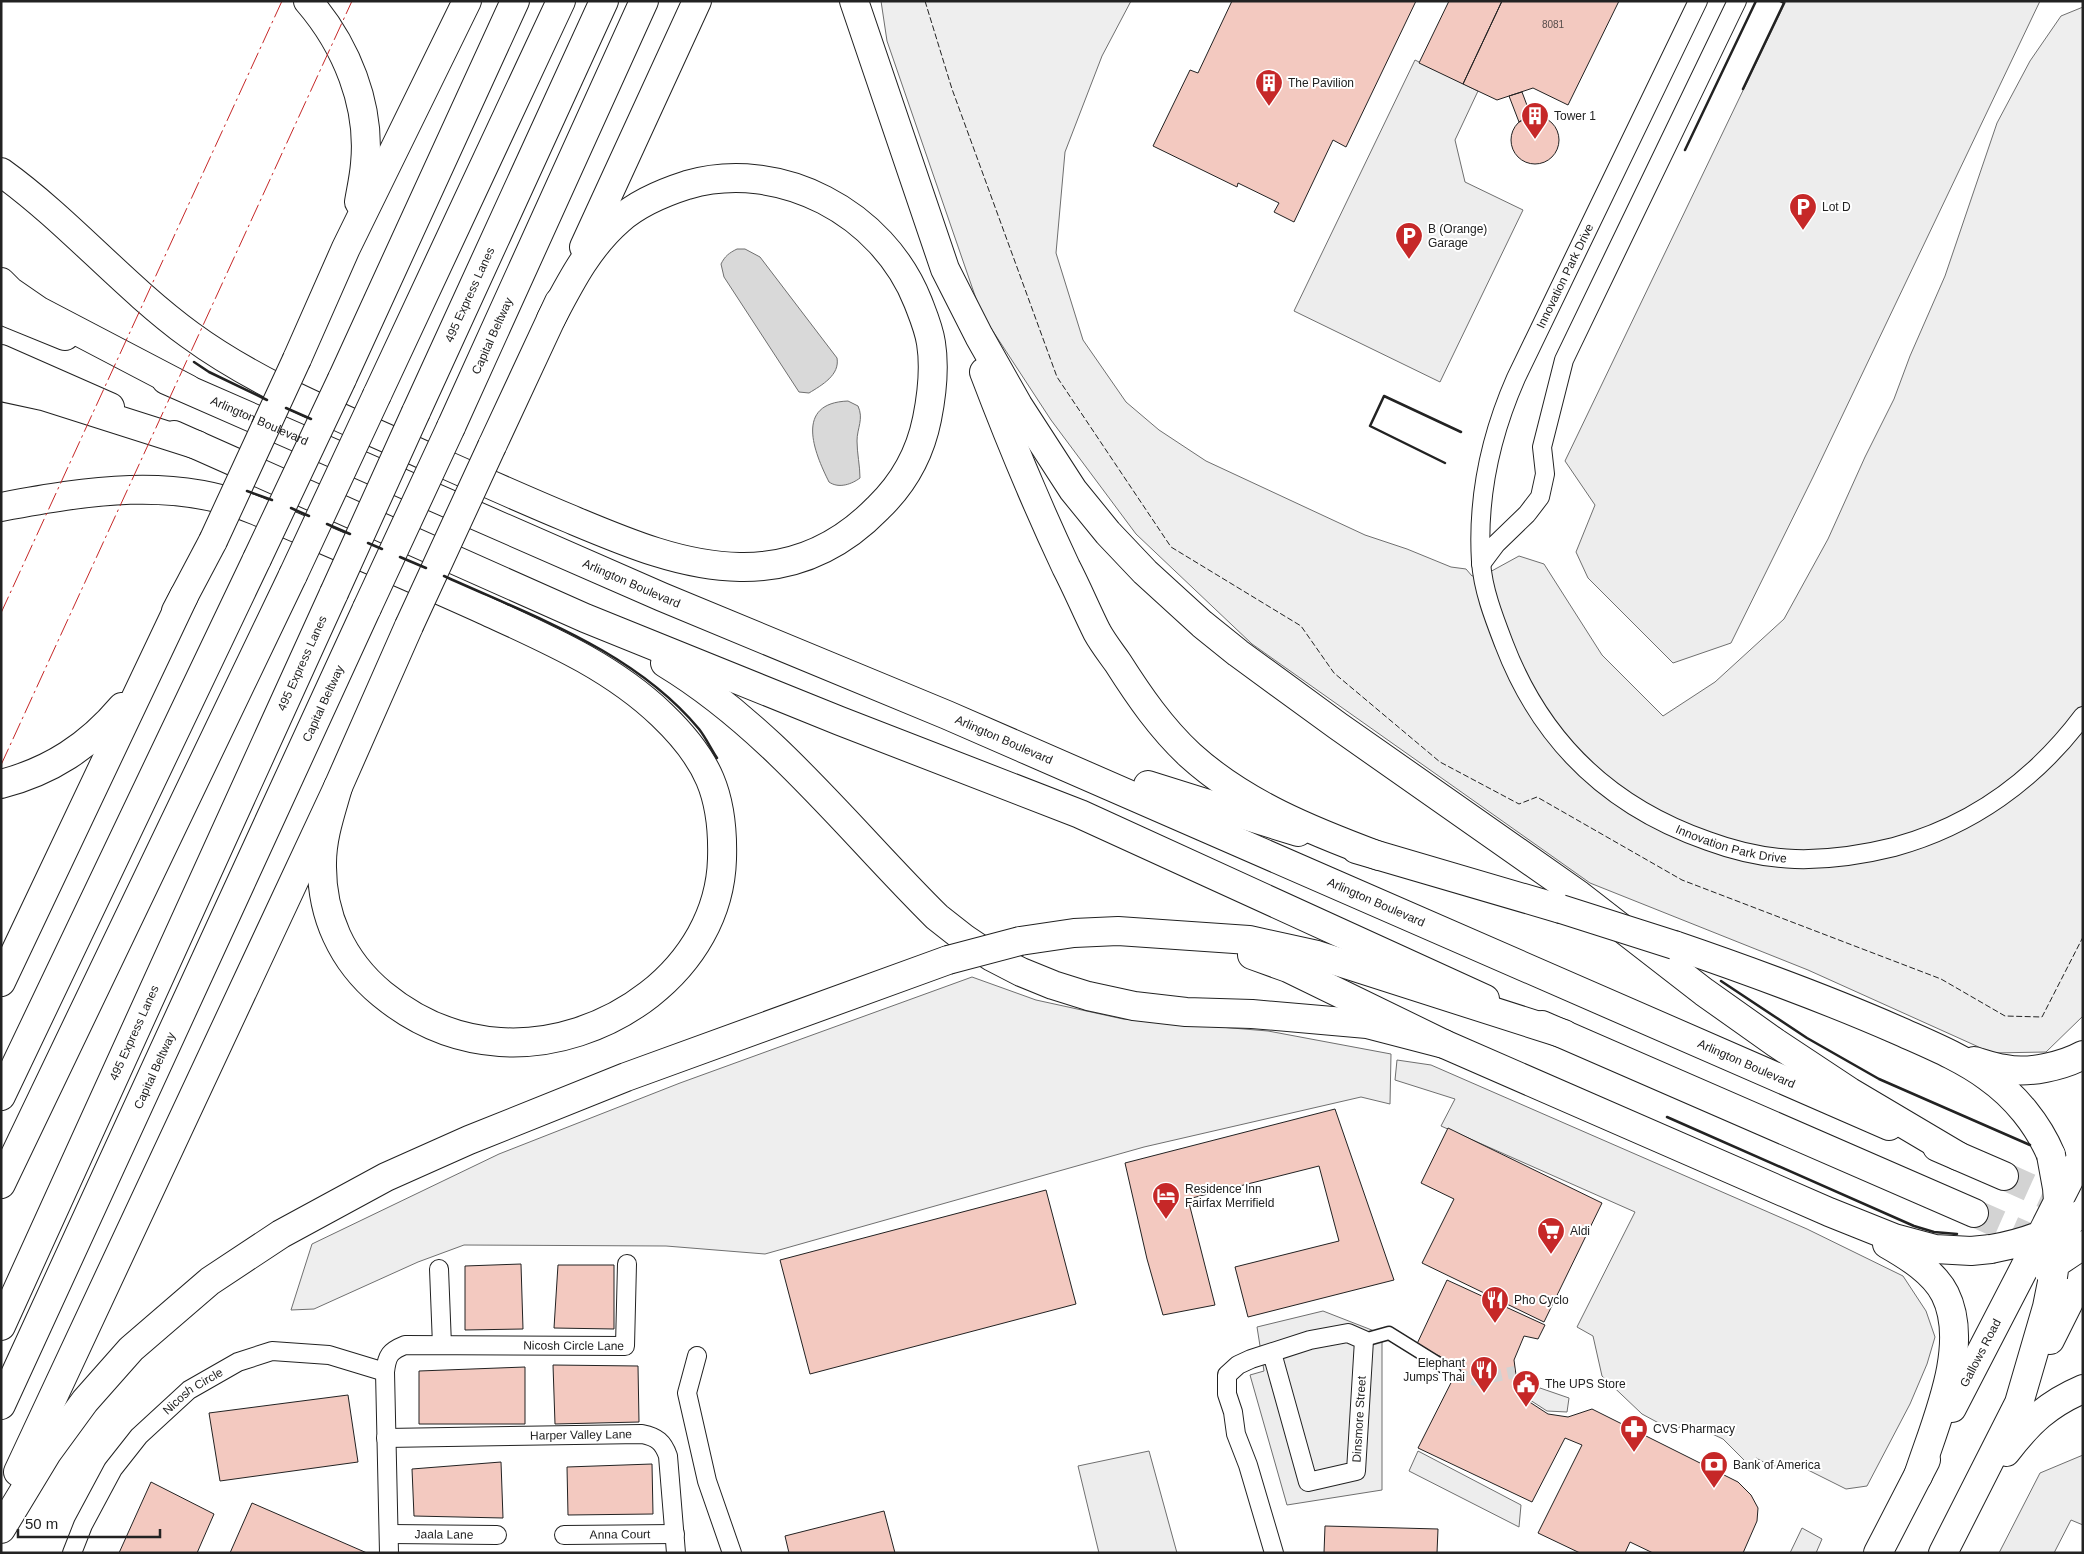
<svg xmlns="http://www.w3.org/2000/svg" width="2084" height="1554" font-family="Arial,sans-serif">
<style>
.green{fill:#eee;stroke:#6f6f6f}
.parking{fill:#ededed;stroke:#6f6f6f}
.water{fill:#d9d9d9;stroke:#6f6f6f}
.building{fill:#f3c9c0;stroke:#222}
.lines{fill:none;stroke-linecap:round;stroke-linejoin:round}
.pedestrian-tunnel{stroke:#d3d3d3;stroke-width:12;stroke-dasharray:12 6;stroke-linecap:butt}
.primary-tunnel{stroke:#d3d3d3;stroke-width:28;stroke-dasharray:28 14;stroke-linecap:butt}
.pedestrian-casing{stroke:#222;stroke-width:15}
.minor-casing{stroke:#222;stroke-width:20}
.primary-casing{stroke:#222;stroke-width:30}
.motorway-casing{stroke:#222;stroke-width:30}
.pedestrian{stroke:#fff;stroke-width:12}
.minor{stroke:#fff;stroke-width:18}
.primary{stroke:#fff;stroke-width:28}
.motorway{stroke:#fff;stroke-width:28}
.primary-bridge-casing{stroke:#222;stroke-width:30;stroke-linecap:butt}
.motorway-bridge-casing{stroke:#222;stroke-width:30;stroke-linecap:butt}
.primary-bridge{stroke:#fff;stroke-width:28}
.motorway-bridge{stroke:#fff;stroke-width:28}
.fence{stroke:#222;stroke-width:1;stroke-dasharray:6 2.5;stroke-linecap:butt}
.wall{stroke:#222;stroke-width:2.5}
.power{stroke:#c62828;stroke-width:1;stroke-dasharray:18 4 2.5 4;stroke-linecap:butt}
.labels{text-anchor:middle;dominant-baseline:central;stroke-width:4;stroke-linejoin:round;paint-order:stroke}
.number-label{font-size:10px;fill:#564c4a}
.poi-label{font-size:12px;fill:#222;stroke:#fff;text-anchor:start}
.street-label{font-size:12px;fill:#222;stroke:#fff}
</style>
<rect width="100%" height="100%" fill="#fff"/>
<path class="green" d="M881,1H1131L1102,56L1065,152L1056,253L1083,340L1126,402L1159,430L1206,461L1365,535L1407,549L1451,567L1466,569L1472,576L1488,573L1519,556L1544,564L1602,655L1663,716L1715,682L1784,619L1828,539L1865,457L1894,399L1910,356L1945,276L1997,123L2030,61L2061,16L2083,7V1016L2046,1052L1992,1053L1808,970L1590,883L1252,644L1136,534L1051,420L981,313L887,41Z
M972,977L1036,1000L1123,1019L1268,1031L1391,1054L1390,1104L1361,1097L1144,1147L765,1254L666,1246L464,1245L418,1262L314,1309L291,1310L312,1244L499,1154L680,1083Z"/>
<path class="parking" d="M1786,1H2040L1813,477L1731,643L1673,663L1588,578L1576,552L1595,505L1565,461Z
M1415,60L1478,91L1455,140L1465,182L1523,210L1440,382L1294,311Z
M1397,1060L1431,1065L1807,1229L1903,1276L1926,1311L1935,1337L1927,1364L1910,1404L1867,1486L1846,1489L1800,1466H1771L1756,1458L1751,1467L1723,1439L1695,1426L1668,1428L1642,1414L1602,1376L1593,1336L1577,1327L1635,1212L1441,1126L1455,1099L1395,1080Z
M1323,1311L1382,1334V1490L1287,1505L1250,1375L1264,1371L1257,1327Z
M1540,1388L1569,1398L1567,1412L1547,1411L1530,1400Z
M1149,1451L1177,1553H1099L1078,1466Z
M1418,1451L1521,1505L1519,1527L1409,1471Z
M2083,1455V1525L2071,1520L2054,1553H1999L2040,1473Z
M1802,1528L1822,1539L1816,1553H1790Z"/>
<path class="water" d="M737,249H745L760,257L837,358C840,375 822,385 809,393L799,392L724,277L721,264C725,256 729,253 737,249Z
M848,401L858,406C864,419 857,428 857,441C857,453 860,466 860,478C852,484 839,489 829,482C814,452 794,403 848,401Z"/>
<path class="building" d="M1232,1H1416L1346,147L1333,140L1294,222L1274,212L1279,203L1238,183L1237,187L1153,146L1190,70L1198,73Z
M1449,1H1502L1463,84L1419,63Z
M1502,1H1619L1568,105L1533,88L1497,100L1463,84Z
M1522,92L1531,116L1519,122L1509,96Z
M1511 140a24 24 0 1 1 48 0a24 24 0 1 1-48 0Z
M1335,1109L1394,1280L1248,1317L1235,1267L1339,1241L1319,1166L1188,1199L1215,1305L1163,1315L1147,1259L1125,1163Z
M1448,1128L1602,1203L1544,1322L1422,1263L1454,1199L1421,1183Z
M1046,1190L1076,1304L810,1374L780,1260Z
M521,1264L523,1329L465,1330V1266Z
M558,1265H614V1329L554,1328Z
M1447,1280L1545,1325L1538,1339L1524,1336L1514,1360L1518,1390L1528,1401L1548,1414L1568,1417L1592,1409L1738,1482L1751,1495L1758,1508L1757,1521L1743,1553H1653L1630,1542L1625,1553H1580L1538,1533L1582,1445L1565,1438L1532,1502L1418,1448L1460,1365L1416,1346Z
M553,1365L638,1366L639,1422L555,1424Z
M525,1367V1424H419V1371Z
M348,1395L358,1462L220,1481L209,1413Z
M501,1462L503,1518L414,1516L412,1469Z
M652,1464L653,1514L568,1515L567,1467Z
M151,1482L214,1514L197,1553H119Z
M252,1503L367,1553H230Z
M884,1511L895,1553H789L785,1536Z
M1325,1526L1438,1529L1437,1553H1324Z"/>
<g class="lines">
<path class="pedestrian-tunnel" d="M1455,1374L1476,1380L1515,1372"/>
<path class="primary-tunnel" d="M2004,1176L2077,1209
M1974,1213L2046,1245"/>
<defs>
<path id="pedestrian" d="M1364,1340L1389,1333L1455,1374"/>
<g id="minor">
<path id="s1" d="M1698,1L1516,378C1490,437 1477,497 1481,562C1483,590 1494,618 1504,644C1541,741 1610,807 1708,841C1735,851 1766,858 1795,859C1828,860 1862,855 1894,847C1971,826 2035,780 2083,716"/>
<path d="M1481,564L1496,544L1527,514L1540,497L1545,474L1542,447L1564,360L1737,1"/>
<path d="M439,1269L442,1345"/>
<path id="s2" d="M1272,1353L1308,1482L1356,1471L1364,1340L1348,1333L1310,1340L1251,1359L1238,1365L1227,1375V1394L1233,1412L1236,1434L1248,1465L1274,1553"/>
<path d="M697,1356L687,1393L707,1481L732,1553"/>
<path id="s3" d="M386,1438L642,1434C657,1437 663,1442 668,1456L676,1553"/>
<path id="s4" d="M390,1534L497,1535"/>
<path id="s5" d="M564,1535L675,1534"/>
<path id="s6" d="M72,1553L83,1525L113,1469L139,1436L189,1390L238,1362L272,1351L329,1355L385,1372"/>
<path id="s7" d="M389,1553L385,1372C387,1355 390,1351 405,1345L625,1346L627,1264"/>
</g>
<g id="primary">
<path d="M1,310L65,336"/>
<path d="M1,359L110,407"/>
<path id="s8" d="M166,380L662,597L947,715L1889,1126"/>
<path d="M174,435L585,618L840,721L1080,814L1485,999"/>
<path d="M665,663C772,728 849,830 937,917L965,939L992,957L1021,972L1053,985L1088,996L1134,1006L1186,1012L1252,1014L1367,1024L1444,1044L1829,1212L1894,1238L1935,1249L1971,1251L1991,1249"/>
<path d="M1148,785L1298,832"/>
<path d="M1356,849L1561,909"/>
<path d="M1674,945C1750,971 1824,998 1897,1030C1928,1044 1961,1057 1988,1077C2015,1096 2038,1124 2051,1155"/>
<path d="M1542,1025L1974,1213"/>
<path d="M1974,1061C1984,1064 1995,1068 2005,1069C2028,1074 2063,1066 2083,1055"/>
<path d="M1937,1147L2004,1176"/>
<path d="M1887,1244C1908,1256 1934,1272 1945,1294C1971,1346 1935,1423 1918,1476"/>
<path d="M2050,1340L2083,1274"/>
<path id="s9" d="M1952,1408L2026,1265"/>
<path d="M2006,1452C2029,1422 2048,1404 2083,1389"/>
<path d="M1878,1553L1926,1460"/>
<path d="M1943,1553L2019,1403L2047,1307L2053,1277"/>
</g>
<g id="motorway">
<path d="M308,1C346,45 371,105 365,164C364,177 361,190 359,202"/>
<path d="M854,1L945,269L979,336L1018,405L1073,490L1108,533L1145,572L1202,624L1238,653L1338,726L1579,895L1704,992L1776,1043L1850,1092L1958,1156"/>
<path d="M1,172C69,221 123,286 190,335C261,387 346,419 426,456C473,477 520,498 568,518C623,541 680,566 740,567C795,568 841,546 878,508C903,484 920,454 927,419C932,394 935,368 931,343C929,329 923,315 918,302C883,213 780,158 687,185C662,193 638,203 619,220C588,247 570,283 551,319"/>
<path d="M584,247L697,1"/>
<path d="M1,282L10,291L39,311L188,389"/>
<path d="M297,359L346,248L467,1"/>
<path d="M984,372C1009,438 1036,503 1066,567C1077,588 1086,610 1097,632C1103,643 1111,653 1118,663C1139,696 1161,728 1190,755C1244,804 1312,831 1379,856"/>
<path d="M342,379L515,1"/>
<path d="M1,387L43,396L197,445"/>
<path d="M377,395L561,1"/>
<path id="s10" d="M416,412L604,1"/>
<path id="s11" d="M451,427L644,1"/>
<path d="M492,446L559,302"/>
<path d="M1,507C87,491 174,476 257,511C333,544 409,576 484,610C547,639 611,666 662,715C708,759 724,795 722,859C719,969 605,1049 500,1042C456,1039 416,1022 382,994C342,961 321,915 322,863C322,837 331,812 338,787"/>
<path d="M176,611L213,541"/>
<path d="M1,784C51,771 89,746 122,707"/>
<path d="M1020,941L1074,933L1118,931L1249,940L1317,955L1564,1034"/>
<path d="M1252,955L1288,968L1444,1044"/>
<path d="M1,982L184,596"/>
<path d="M1,1096L257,559"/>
<path d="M1,1184L293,575"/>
<path id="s12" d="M1,1326L334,593"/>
<path id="s13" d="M1,1405L367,608"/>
<path d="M18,1472L338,787L409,626"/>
<path d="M1,1529L47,1453L85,1401L131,1349L210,1281L281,1234L386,1177L469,1140L626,1077L948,960"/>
</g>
</defs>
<use href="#pedestrian" class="pedestrian-casing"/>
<use href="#minor" class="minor-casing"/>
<use href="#primary" class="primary-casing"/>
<use href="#motorway" class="motorway-casing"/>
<use href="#pedestrian" class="pedestrian"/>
<use href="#minor" class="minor"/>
<use href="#primary" class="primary"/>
<use href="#motorway" class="motorway"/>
<defs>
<path id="primary-bridge" d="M1561,909L1674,945
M2051,1155L2057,1188L2060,1227L2053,1277
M1991,1249C2025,1243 2054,1233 2083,1213
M2026,1265L2076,1166
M2047,1269L2083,1245"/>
<path id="motorway-bridge" d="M213,541L297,359
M257,559L342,379
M293,575L377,395
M334,593L416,412
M367,608L451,427
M409,626L492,446
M948,960L1020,941"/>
</defs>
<use href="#primary-bridge" class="primary-bridge-casing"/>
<use href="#motorway-bridge" class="motorway-bridge-casing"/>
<use href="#primary-bridge" class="primary-bridge"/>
<use href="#motorway-bridge" class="motorway-bridge"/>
<path class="fence" d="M925,1L952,89L1057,377L1171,547L1301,626L1334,673L1440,762L1519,804L1537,797L1682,880L1941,979L2005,1016L2042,1017L2083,937"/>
<path class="wall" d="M1743,89L1784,3L1780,1
M1685,150L1756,1
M194,362L209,372L267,400
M286,408L311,419
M1445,463L1370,426L1384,396L1461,432
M247,491L272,500
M291,508L309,516
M327,524L350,534
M368,543L382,549
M400,557L426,568
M444,576C534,617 634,651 699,729C706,738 711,749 717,758
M1721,981L1807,1038L1879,1079L2030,1145
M1667,1117L1914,1226L1934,1232L1957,1234"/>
<path class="power" d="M1,613L282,1
M1,765L352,1"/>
</g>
<defs>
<symbol id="building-pin" viewBox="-11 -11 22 30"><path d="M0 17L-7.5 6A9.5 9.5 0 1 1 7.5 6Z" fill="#c62828" stroke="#fff"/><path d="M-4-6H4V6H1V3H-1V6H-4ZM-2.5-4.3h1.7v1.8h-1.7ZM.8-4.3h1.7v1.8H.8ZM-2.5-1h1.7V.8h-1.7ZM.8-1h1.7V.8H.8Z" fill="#fff"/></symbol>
<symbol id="parking-pin" viewBox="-11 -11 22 30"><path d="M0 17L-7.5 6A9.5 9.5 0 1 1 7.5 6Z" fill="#c62828" stroke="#fff"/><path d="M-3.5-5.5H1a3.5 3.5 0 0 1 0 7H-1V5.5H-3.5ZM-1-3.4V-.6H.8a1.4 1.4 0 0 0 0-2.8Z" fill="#fff"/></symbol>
<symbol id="hotel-pin" viewBox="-11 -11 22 30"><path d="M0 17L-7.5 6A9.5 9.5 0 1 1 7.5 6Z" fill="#c62828" stroke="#fff"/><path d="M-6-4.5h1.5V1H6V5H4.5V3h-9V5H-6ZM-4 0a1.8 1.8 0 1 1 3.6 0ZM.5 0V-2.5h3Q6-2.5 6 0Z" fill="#fff"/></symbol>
<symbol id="supermarket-pin" viewBox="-11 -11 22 30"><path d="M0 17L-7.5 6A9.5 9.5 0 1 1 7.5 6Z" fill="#c62828" stroke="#fff"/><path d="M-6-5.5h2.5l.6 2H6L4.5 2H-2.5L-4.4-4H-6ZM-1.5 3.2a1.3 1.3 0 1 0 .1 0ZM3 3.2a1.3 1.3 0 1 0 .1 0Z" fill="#fff"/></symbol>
<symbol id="restaurant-pin" viewBox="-11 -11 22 30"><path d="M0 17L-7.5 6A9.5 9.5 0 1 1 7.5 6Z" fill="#c62828" stroke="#fff"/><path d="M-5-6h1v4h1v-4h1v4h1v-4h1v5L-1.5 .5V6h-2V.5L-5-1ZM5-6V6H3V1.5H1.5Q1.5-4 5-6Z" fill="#fff"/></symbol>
<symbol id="civic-pin" viewBox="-11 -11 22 30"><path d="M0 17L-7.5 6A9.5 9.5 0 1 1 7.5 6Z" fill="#c62828" stroke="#fff"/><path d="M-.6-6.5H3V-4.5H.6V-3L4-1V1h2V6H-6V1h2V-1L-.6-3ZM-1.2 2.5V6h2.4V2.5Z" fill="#fff"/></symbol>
<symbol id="pharmacy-pin" viewBox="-11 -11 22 30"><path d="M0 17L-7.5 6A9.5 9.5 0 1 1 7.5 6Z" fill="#c62828" stroke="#fff"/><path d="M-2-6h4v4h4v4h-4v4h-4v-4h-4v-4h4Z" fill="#fff"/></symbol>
<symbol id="bank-pin" viewBox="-11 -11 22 30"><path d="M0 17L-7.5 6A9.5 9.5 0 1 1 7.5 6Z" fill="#c62828" stroke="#fff"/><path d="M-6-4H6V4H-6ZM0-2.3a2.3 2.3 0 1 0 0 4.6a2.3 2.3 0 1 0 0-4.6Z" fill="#fff"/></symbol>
</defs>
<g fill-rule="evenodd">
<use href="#building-pin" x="1253" y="67" width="32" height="43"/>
<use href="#building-pin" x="1519" y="100" width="32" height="43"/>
<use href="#parking-pin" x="1787" y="191" width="32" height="43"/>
<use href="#parking-pin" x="1393" y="220" width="32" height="43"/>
<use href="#hotel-pin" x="1150" y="1180" width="32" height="43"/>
<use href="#supermarket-pin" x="1535" y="1215" width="32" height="43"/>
<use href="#restaurant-pin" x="1479" y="1284" width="32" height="43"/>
<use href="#restaurant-pin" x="1468" y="1354" width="32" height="43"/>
<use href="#civic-pin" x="1510" y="1368" width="32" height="43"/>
<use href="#pharmacy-pin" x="1618" y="1413" width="32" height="43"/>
<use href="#bank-pin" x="1698" y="1449" width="32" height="43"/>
</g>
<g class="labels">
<g class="number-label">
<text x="1553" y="24">8081</text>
</g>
<g class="poi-label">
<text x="1288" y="83">The Pavilion</text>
<text x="1554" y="116">Tower 1</text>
<text x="1822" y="207">Lot D</text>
<text x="1428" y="229">B (Orange)<tspan x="1428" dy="14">Garage</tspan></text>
<text x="1185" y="1189">Residence Inn<tspan x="1185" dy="14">Fairfax Merrifield</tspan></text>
<text x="1570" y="1231">Aldi</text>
<text x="1514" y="1300">Pho Cyclo</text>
<text x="1465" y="1363" text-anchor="end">Elephant<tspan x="1465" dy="14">Jumps Thai</tspan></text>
<text x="1545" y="1384">The UPS Store</text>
<text x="1653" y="1429">CVS Pharmacy</text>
<text x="1733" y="1465">Bank of America</text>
</g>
<g class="street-label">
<text transform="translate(1565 276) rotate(-64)">Innovation Park Drive</text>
<text stroke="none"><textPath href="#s10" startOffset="129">495 Express Lanes</textPath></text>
<text stroke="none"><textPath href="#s11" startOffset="100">Capital Beltway</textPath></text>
<text stroke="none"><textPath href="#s8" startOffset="102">Arlington Boulevard</textPath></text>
<text stroke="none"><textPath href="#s8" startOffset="508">Arlington Boulevard</textPath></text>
<text stroke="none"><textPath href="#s12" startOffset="728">495 Express Lanes</textPath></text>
<text stroke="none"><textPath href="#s13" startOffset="772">Capital Beltway</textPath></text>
<text stroke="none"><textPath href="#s8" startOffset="912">Arlington Boulevard</textPath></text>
<text stroke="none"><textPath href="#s1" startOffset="1010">Innovation Park Drive</textPath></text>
<text stroke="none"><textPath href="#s8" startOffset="1318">Arlington Boulevard</textPath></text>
<text stroke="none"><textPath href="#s12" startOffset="322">495 Express Lanes</textPath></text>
<text stroke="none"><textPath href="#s8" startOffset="1722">Arlington Boulevard</textPath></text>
<text stroke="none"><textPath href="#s13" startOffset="368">Capital Beltway</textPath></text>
<text stroke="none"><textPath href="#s7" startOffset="386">Nicosh Circle Lane</textPath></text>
<text stroke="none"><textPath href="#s9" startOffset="62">Gallows Road</textPath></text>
<text stroke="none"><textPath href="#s6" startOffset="206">Nicosh Circle</textPath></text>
<text stroke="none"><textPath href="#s2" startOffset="235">Dinsmore Street</textPath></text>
<text stroke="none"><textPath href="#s3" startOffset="195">Harper Valley Lane</textPath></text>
<text stroke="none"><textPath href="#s4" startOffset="54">Jaala Lane</textPath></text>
<text stroke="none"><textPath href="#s5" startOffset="56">Anna Court</textPath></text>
</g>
</g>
<rect width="2084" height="1554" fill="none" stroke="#222222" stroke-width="5"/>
<path d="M18 1529v8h142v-8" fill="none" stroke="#222222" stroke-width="2.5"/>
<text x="25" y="1529" font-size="15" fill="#222222" stroke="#ffffff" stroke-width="4" paint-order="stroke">50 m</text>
</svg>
